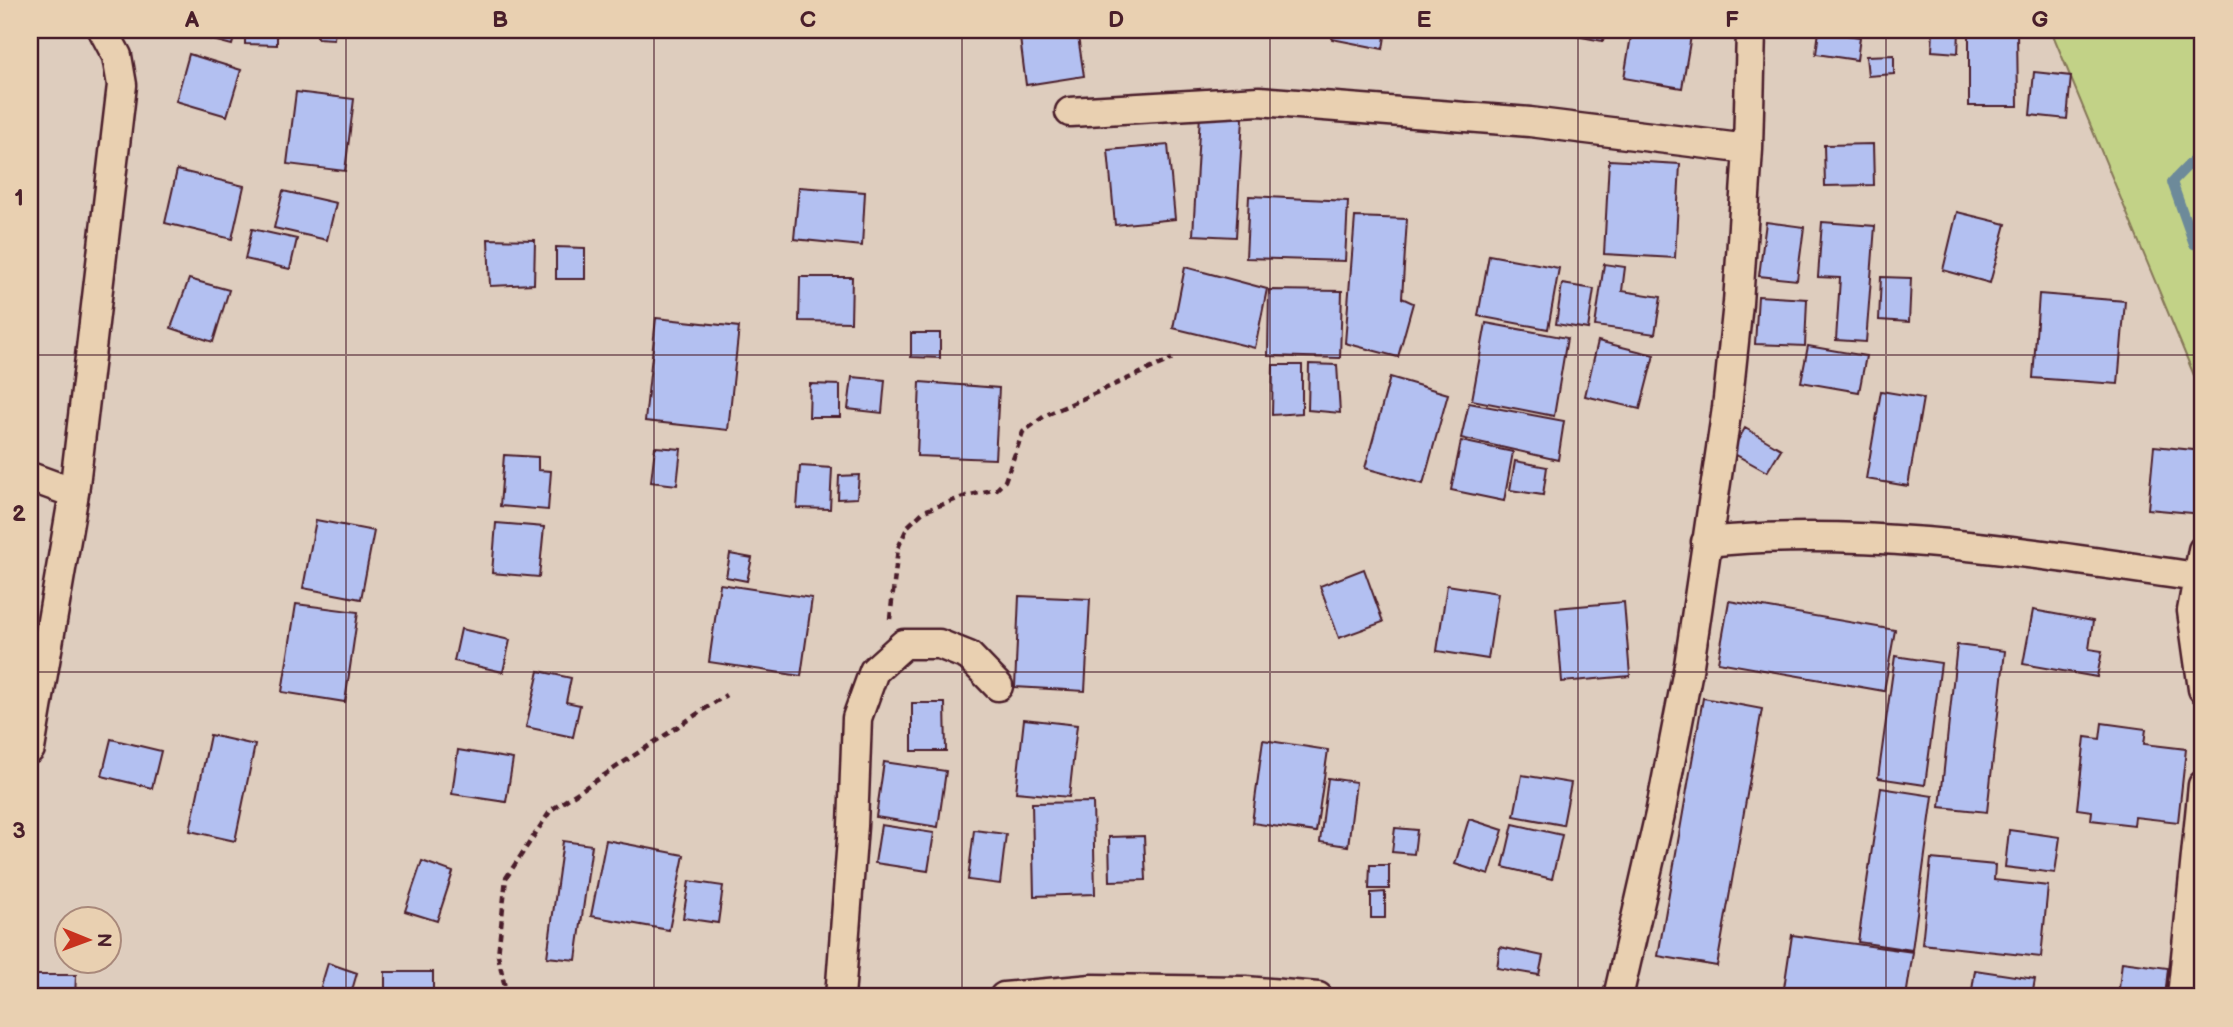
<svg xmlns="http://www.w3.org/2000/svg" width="2233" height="1027" font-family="'Balsamiq Sans',sans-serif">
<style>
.green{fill:#c2d287;stroke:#867859;stroke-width:2}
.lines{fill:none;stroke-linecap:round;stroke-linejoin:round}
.stream{stroke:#6d8a9a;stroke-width:10}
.building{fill:#b3c0f1;stroke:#4a1f2b;stroke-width:2}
.minor-casing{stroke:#4a1f2b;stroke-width:33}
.path{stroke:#4a1f2b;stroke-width:4.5;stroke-dasharray:7 5;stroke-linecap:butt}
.minor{stroke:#e9d0b1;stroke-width:28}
.grid{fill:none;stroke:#4a1f2b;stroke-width:2;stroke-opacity:0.55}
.neatline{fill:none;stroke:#4a1f2b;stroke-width:2.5}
.grid-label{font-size:23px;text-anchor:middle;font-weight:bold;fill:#4a1f2b}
</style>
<rect width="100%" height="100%" fill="#decdbe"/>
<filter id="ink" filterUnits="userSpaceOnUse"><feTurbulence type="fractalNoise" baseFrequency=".0143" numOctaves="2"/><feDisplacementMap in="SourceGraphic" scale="14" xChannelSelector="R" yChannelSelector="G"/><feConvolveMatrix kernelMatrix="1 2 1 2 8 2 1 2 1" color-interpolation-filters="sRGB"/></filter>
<g filter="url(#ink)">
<path class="green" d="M2051,30H2203V397Z"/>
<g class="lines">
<path class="stream" d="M2203,150L2172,182L2194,244L2203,246"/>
</g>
<path class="building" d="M175,30H236L232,45Z
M245,30H277V45L245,44Z
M317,30H335L334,39L317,38Z
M1019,30H1077L1084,76L1026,85Z
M1334,30H1386L1383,49L1332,39Z
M1554,30H1605L1603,41L1554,32Z
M1632,30H1692L1682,88L1624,78Z
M1933,30H1959L1958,53L1932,51Z
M1969,30H2017L2018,106H1969Z
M1819,31L1860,37L1857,60L1816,54Z
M189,54L241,70L227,116L176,101Z
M1894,55V74L1868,76L1866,56Z
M2034,72L2071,76L2067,119L2030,115Z
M296,92L354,99L345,171L287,164Z
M1200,115L1243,118L1236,237L1193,235Z
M1873,144L1874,185L1825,186L1824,145Z
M1168,145L1175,219L1115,225L1108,150Z
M1609,160L1680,164L1675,258L1604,254Z
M177,170L244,186L232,239L165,223Z
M799,187L865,192L862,246L794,239Z
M283,191L336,203L327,240L274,228Z
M1249,196L1348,201L1345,261L1246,258Z
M1957,212L2006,224L1990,283L1943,270Z
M1355,217L1407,219L1402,298L1413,303L1398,357L1345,343Z
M1766,222L1804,227L1797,280L1759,276Z
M1822,222L1875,226L1866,342L1836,340L1840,278L1818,277Z
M252,229L297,239L290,269L245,259Z
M488,239L535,240L534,284L490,286Z
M556,247L585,248V279H556Z
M1489,255L1559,268L1548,329L1478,316Z
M1604,264L1625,267L1622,291L1661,297L1655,334L1595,326Z
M1185,267L1267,289L1255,348L1173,328Z
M800,277H852L851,322L799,321Z
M1881,277L1911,278L1909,322L1879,320Z
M189,279L229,290L213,342L171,328Z
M1562,284L1594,289L1588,329L1556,324Z
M1269,290L1342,291L1340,358L1268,356Z
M2039,294L2125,301L2118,384L2033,378Z
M1758,296L1807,299L1805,346L1755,344Z
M656,318L739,327L728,430L645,421Z
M1486,323L1567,338L1554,416L1472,400Z
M911,333H940V358L911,357Z
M1598,341L1654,355L1640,409L1585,396Z
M1808,346L1866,356L1859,392L1801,382Z
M1309,364L1337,365L1340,413L1308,410Z
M1273,365H1302V413L1272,415Z
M852,377L885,380L882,413L848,409Z
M1390,377L1448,394L1423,484L1365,468Z
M920,382L999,388L995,459L917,456Z
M810,384L840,385V417H809Z
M1881,391L1923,398L1908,486L1866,479Z
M1469,403L1564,421L1558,460L1461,438Z
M1745,428L1781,449L1767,472L1731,452Z
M1461,441L1513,452L1504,501L1451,490Z
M2154,446L2203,451V514L2148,509Z
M655,447L681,449L677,485L651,482Z
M504,455L538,457V470L551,471L548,510L500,506Z
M1515,461L1547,467L1543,495L1510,490Z
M800,466L832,468L830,509L797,508Z
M859,475L857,498L838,499L839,476Z
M316,520L374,531L361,599L303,588Z
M496,523L544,527L539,577L492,573Z
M730,554L752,558L747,581L726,577Z
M1364,569L1383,622L1339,638L1320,586Z
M720,584L812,598L801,676L709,662Z
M1447,585L1498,593L1488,659L1437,651Z
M1019,596L1090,599L1085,691L1015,687Z
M1729,601L1895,630L1884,691L1718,662Z
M1624,602L1630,676L1562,682L1556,608Z
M296,604L358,612L345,702L282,692Z
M2033,610L2093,621L2089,649L2102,651L2097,677L2023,664Z
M461,629L510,640L503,672L454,661Z
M1957,645L2005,651L1987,812L1940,807Z
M1895,656L1941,663L1925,785L1878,778Z
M539,671L571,678L566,702L580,705L573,737L526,727Z
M1703,698L1762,709L1717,966L1658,956Z
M912,703H945L946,751H912Z
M1024,719L1077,725L1069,797L1016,792Z
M2102,723L2146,729L2144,744L2186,749L2178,822L2135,817L2134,825L2091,820L2092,811L2077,809L2085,737L2100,739Z
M210,735L255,745L235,841L190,831Z
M111,739L161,751L152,788L102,776Z
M1263,740L1328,750L1316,832L1252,823Z
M458,750L513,759L506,802L452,794Z
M884,762L946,771L938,827L876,817Z
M1522,775L1571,783L1563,825L1514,816Z
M1328,778L1356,782L1348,846L1320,842Z
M1881,788L1933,796L1912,950L1858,942Z
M1093,802L1095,894L1034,896L1032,803Z
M1469,819L1503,830L1489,875L1455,864Z
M1513,824L1562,835L1552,879L1503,867Z
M881,825L934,833L928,871L875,863Z
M1395,828L1417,830L1414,854L1392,852Z
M974,830L1006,834L1000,884L968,880Z
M2009,830L2060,837L2055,873L2005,867Z
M1144,836L1146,880L1110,881L1109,837Z
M606,840L684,855L669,930L591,916Z
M563,841L592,845L576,960L547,957Z
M1931,859L1995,865L1994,880L2048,886L2041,957L1922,944Z
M422,861L453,872L437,921L405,911Z
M1370,865H1389V889H1369Z
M689,881L723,886L718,923L683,918Z
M1385,892V918H1371V893Z
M1792,935L1913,952L1906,997H1847L1784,988Z
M1500,947L1543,956L1539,975L1497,968Z
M2122,962L2168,968L2165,997H2118Z
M328,963L357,973L350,997H332L319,993Z
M1975,970L2035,979L2032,997H1971Z
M385,972H433V997H385Z
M30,975H76L75,997H30Z
M580,991V997H553V992Z"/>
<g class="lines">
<defs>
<path id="minor" d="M1070,112L1259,101L1530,122L1748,149
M30,477L74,493
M1706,542C1871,525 2035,554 2197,577
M2203,550L2192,611L2203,689
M30,749L74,493L122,85L117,56L103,30
M840,997L853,826L857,718L874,671L904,644H939L969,656L998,686
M1004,997L1092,989L1245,991L1318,997
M1618,997L1660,814L1689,665L1727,408L1738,303L1748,149L1751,30
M2182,997L2203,785"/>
</defs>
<use href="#minor" class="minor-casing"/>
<path class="path" d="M890,619L898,548L908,526L924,511L966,496L997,489L1005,481L1023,432L1046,415L1172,359
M507,997L498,955L506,878L551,810L726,695"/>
<use href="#minor" class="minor"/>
</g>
</g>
<path class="grid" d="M346,30V997M654,30V997M962,30V997M1270,30V997M1578,30V997M1886,30V997M30,355H2203M30,672H2203"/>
<rect width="2233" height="1027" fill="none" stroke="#e9d0b1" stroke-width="77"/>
<g transform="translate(88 940) rotate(91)"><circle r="33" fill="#e9d0b1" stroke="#a9897b" stroke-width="2"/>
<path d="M0-5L12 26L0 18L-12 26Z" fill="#c8321e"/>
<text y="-10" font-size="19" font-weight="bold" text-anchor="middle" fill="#4a1f2b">N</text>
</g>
<rect x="38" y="38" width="2156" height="950" class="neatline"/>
<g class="grid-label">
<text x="192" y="27">A</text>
<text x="500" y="27">B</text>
<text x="808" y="27">C</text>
<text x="1116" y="27">D</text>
<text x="1424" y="27">E</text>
<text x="1732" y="27">F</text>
<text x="2040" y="27">G</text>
<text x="19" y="205">1</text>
<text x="19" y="521">2</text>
<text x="19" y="838">3</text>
</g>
</svg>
